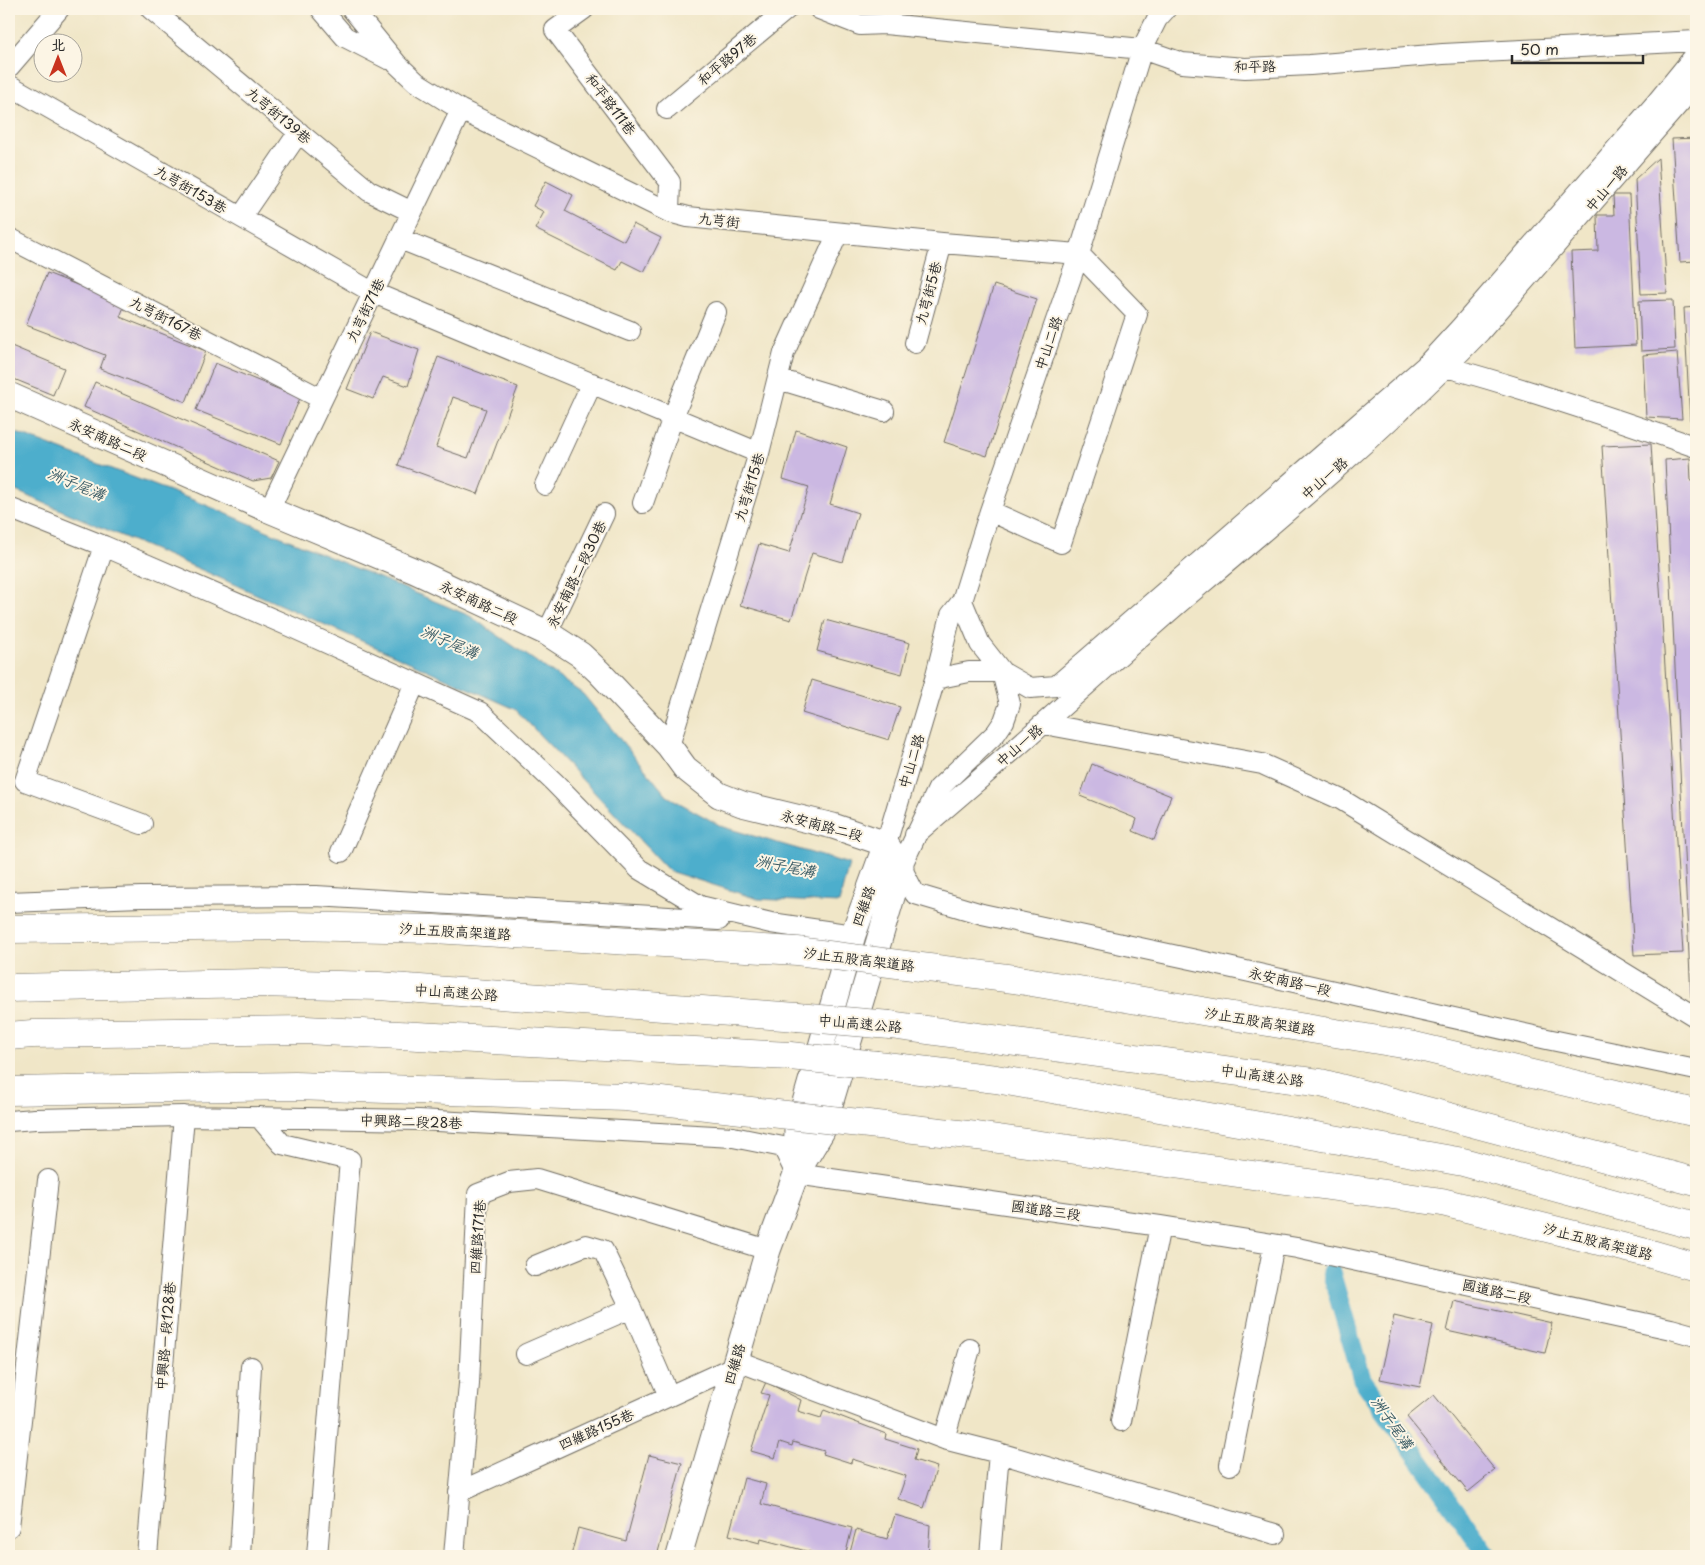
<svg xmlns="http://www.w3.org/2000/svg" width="1705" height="1565" font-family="'Playpen Sans','LXGW WenKai TC',sans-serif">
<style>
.water{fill:#4daecc;stroke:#3c6c7c}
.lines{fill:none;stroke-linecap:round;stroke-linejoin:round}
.canal{stroke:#4daecc;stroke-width:19}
.building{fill:#cbb8e2;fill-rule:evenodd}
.minor-casing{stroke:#706c62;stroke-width:22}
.major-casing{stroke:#706c62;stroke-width:27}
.highway-casing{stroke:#706c62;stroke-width:29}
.minor{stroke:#fff;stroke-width:20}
.major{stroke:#fff;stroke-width:25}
.highway{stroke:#fff;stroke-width:28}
.highway-bridge-casing{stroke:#706c62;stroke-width:29;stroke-linecap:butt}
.highway-bridge{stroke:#fff;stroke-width:28}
.labels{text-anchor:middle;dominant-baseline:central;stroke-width:4;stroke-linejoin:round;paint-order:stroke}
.street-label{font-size:14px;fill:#2b2b2b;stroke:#fcf5e5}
.water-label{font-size:15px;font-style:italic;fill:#375963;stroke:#fcf5e5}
</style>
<rect width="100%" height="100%" fill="#fcf5e5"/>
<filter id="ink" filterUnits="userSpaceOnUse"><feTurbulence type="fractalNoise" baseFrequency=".02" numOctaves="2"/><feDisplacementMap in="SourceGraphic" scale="10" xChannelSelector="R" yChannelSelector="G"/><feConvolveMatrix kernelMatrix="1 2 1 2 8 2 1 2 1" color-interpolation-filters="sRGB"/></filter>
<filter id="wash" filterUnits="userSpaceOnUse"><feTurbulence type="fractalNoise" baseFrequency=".0096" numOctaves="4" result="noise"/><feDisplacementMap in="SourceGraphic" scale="20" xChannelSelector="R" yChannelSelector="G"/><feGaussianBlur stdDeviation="1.12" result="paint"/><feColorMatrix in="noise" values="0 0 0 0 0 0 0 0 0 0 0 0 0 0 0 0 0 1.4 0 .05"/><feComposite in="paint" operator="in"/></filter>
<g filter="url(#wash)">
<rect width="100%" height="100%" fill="#f0e6c7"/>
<path class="water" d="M9,430L201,503L470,616L583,694L667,796L723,827L849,864L839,903L758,899L669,871L515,709L204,571L9,488Z"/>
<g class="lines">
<path class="canal" d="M1331,1272L1362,1379L1488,1556"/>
</g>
<g id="blocks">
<path class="building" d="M1696,138V261L1680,262L1672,139Z
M1658,158L1667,293L1641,294L1635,179Z
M546,181L573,195L565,211L624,241L633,224L661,238L644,272L622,261L617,270L535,229L544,212L533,206Z
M1613,195H1629L1636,345L1575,348L1571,252L1598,251L1597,215H1614Z
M47,273L125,304L120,317L206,351L186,402L100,369L105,355L26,325Z
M994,285L1037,299L987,456L944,442Z
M1673,300L1675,349L1641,351L1639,301Z
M1696,307V419L1690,420L1684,308Z
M370,332L419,350L408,386L383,377L373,399L347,389Z
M9,345L64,368L53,395L9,377Z
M1677,352L1682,419L1646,417L1643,355Z
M438,357L518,387L478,494L398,465ZM453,397L486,409L468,458L436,447Z
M215,363L300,398L281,444L196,410Z
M95,382L279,461L271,478L253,481L84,407Z
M796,430L847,447L830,504L858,513L843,562L812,553L791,620L740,605L759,544L789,553L809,487L783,479Z
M1651,444L1683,953L1634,955L1602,446Z
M1690,458L1691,481L1696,480V997H1691L1665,460Z
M825,620L910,643L902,674L817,651Z
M812,680L900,707L889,740L802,713Z
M1092,764L1171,796L1154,840L1133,831L1137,819L1080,796Z
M1454,1301L1552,1323L1545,1353L1447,1331Z
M1394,1316L1433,1325L1420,1387L1380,1379Z
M766,1382L801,1400L798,1411L821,1418L824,1410L886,1434L885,1439L917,1449L914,1460L937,1467L924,1508L898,1499L906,1476L852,1459L851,1463L823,1454L824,1451L793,1442L792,1446L780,1442L775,1458L751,1451L769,1395L761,1393Z
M1434,1395L1495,1470L1468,1492L1407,1417Z
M649,1455L682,1463L657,1556H571L578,1528L626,1541Z
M744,1478L766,1484L761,1504L852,1528L845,1556H825L761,1539L760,1543L729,1535Z
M895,1515L930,1525L928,1556H849L856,1530L887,1539Z"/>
</g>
</g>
<g filter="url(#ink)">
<use href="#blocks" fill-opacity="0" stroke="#706c62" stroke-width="1"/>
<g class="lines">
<defs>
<path id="minor" d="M151,9L369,191L412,212
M321,9L345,37L388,59
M352,9L397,64L416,82L461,110L669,212L688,217L942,243L1079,254
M584,9L555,30L670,182L669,212
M819,9L860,25L885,24L1142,49L1182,63L1245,68L1310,65L1443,54L1696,41
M9,67L59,9
M9,85L374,293L759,453
M667,109L787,9
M241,217L299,132
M9,238L322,399
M400,239L630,331
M915,343L942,243
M1446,367C1531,390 1613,418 1696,447
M778,379L884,411
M545,485L592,383
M643,503L673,417L716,312
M9,508L104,546L289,626L480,712L554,782L639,869L700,906L771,923L853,935
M269,510L461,110
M990,511L1061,543L1137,314L1079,254
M104,546L25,781L142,824
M962,601L980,644L1002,672L1030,688L1056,686L1425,366L1460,328L1656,103L1696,54
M547,633L604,514
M1002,672L1010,704L1004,721L996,733L938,789L901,867L915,894L982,914L1210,963L1547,1039L1696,1070
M935,679L969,672H1002
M1044,724L1262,764L1342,800L1696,1017
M669,746L759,453L784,353L838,233
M915,835C958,797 1002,761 1044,723C1089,683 1133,643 1178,604C1281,517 1386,430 1480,332L1696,84
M886,844L935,679L951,615L962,601L990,511L1079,254L1142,49L1157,19L1166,9
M341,852L415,683
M9,902L141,897L316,896L719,920
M259,1117L282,1144L350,1160L317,1556
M9,1121L35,1119L184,1116L419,1120L733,1137L783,1147L796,1174L1160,1226L1297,1248L1671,1329L1696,1336
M535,1266L586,1245L603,1250L631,1308L669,1396
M526,1354L631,1308
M735,1360L944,1439L999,1453L1275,1534
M1121,1421L1160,1226
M944,1439L970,1349
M1230,1465L1274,1245
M459,1492L733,1367
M9,1527L48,1180
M147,1556L184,1116
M240,1556L251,1367
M454,1556L469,1384L478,1194L509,1182L537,1179L768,1250
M990,1556L999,1453"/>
<path id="major" d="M9,395L269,510L415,571L547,633L581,655L599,672L669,746L685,768L719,795L742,804L833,826L886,844L901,867L822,1131L796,1174L768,1250L679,1556
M796,1172L797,1130L853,935L886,844"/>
<path id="highway" d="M9,988L257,983L379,986L797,1017
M890,1025L1321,1083L1696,1182
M9,1036L32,1034L306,1030L790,1056
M877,1065L996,1079L1463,1162L1696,1226"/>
</defs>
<use href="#minor" class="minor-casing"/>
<use href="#major" class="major-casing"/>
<use href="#highway" class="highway-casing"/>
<use href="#minor" class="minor"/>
<use href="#major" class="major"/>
<use href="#highway" class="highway"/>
<defs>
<path id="highway-bridge" d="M9,929L292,926L434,929L797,951L1014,979L1214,1013L1415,1046L1696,1113
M797,1017L890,1025
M790,1056L877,1065
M9,1091L295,1086L625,1097L977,1136L1442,1202L1651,1254L1696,1267"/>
</defs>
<use href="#highway-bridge" class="highway-bridge-casing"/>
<use href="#highway-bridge" class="highway-bridge"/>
</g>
</g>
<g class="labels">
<g class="street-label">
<text transform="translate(727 59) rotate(-40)">和平路97巷</text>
<text transform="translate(1255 66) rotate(-1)">和平路</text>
<text transform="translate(611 104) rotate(53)">和平路111巷</text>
<text transform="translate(279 115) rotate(40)">九芎街139巷</text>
<text transform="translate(1606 188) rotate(-49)">中山一路</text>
<text transform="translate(191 189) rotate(30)">九芎街153巷</text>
<text transform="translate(719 220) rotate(6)">九芎街</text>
<text transform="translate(928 293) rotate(-75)">九芎街5巷</text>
<text transform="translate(365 310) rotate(-64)">九芎街71巷</text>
<text transform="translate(166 318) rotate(27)">九芎街167巷</text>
<text transform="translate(1048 343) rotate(-71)">中山二路</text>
<text transform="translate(108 439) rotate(24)">永安南路二段</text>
<text transform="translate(1324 478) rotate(-41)">中山一路</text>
<text transform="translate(749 487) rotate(-73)">九芎街15巷</text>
<text transform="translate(576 574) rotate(-64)">永安南路二段30巷</text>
<text transform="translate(479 602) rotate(25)">永安南路二段</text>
<text transform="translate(1019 745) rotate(-41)">中山一路</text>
<text transform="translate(911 761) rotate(-73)">中山二路</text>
<text transform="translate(822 825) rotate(15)">永安南路二段</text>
<text transform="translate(863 906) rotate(-70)">四維路</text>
<text transform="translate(455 931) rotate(3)">汐止五股高架道路</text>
<text transform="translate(859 959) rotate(7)">汐止五股高架道路</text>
<text transform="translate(1290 981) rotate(13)">永安南路一段</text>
<text transform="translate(456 992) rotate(4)">中山高速公路</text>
<text transform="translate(1260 1021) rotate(9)">汐止五股高架道路</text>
<text transform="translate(860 1023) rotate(5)">中山高速公路</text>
<text transform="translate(1262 1075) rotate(8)">中山高速公路</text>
<text transform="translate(411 1121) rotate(2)">中興路二段28巷</text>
<text transform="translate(1046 1210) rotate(8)">國道路三段</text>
<text transform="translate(477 1237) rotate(-86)">四維路171巷</text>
<text transform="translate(1598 1241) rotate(14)">汐止五股高架道路</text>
<text transform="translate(1497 1291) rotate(12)">國道路二段</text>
<text transform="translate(165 1336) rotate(-85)">中興路ㄧ段128巷</text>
<text transform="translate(734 1364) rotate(-74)">四維路</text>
<text transform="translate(596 1429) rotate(-24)">四維路155巷</text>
</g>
<g class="water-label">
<text transform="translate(77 483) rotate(23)">洲子尾溝</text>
<text transform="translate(450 641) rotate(23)">洲子尾溝</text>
<text transform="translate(786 865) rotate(11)">洲子尾溝</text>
<text transform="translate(1393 1422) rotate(55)">洲子尾溝</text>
</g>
</g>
<rect width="1705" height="1565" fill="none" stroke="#fcf5e5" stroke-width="30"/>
<g transform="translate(58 58)"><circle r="24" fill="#fcf5e5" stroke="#a8a49b"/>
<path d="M0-4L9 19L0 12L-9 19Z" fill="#c8321e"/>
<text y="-8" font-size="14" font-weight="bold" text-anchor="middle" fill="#2b2b2b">北</text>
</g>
<path d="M1512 55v8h131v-8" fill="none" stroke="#2b2b2b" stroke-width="2.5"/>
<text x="1520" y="55" font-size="15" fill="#2b2b2b" stroke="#fcf5e5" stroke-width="4" paint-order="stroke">50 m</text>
</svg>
